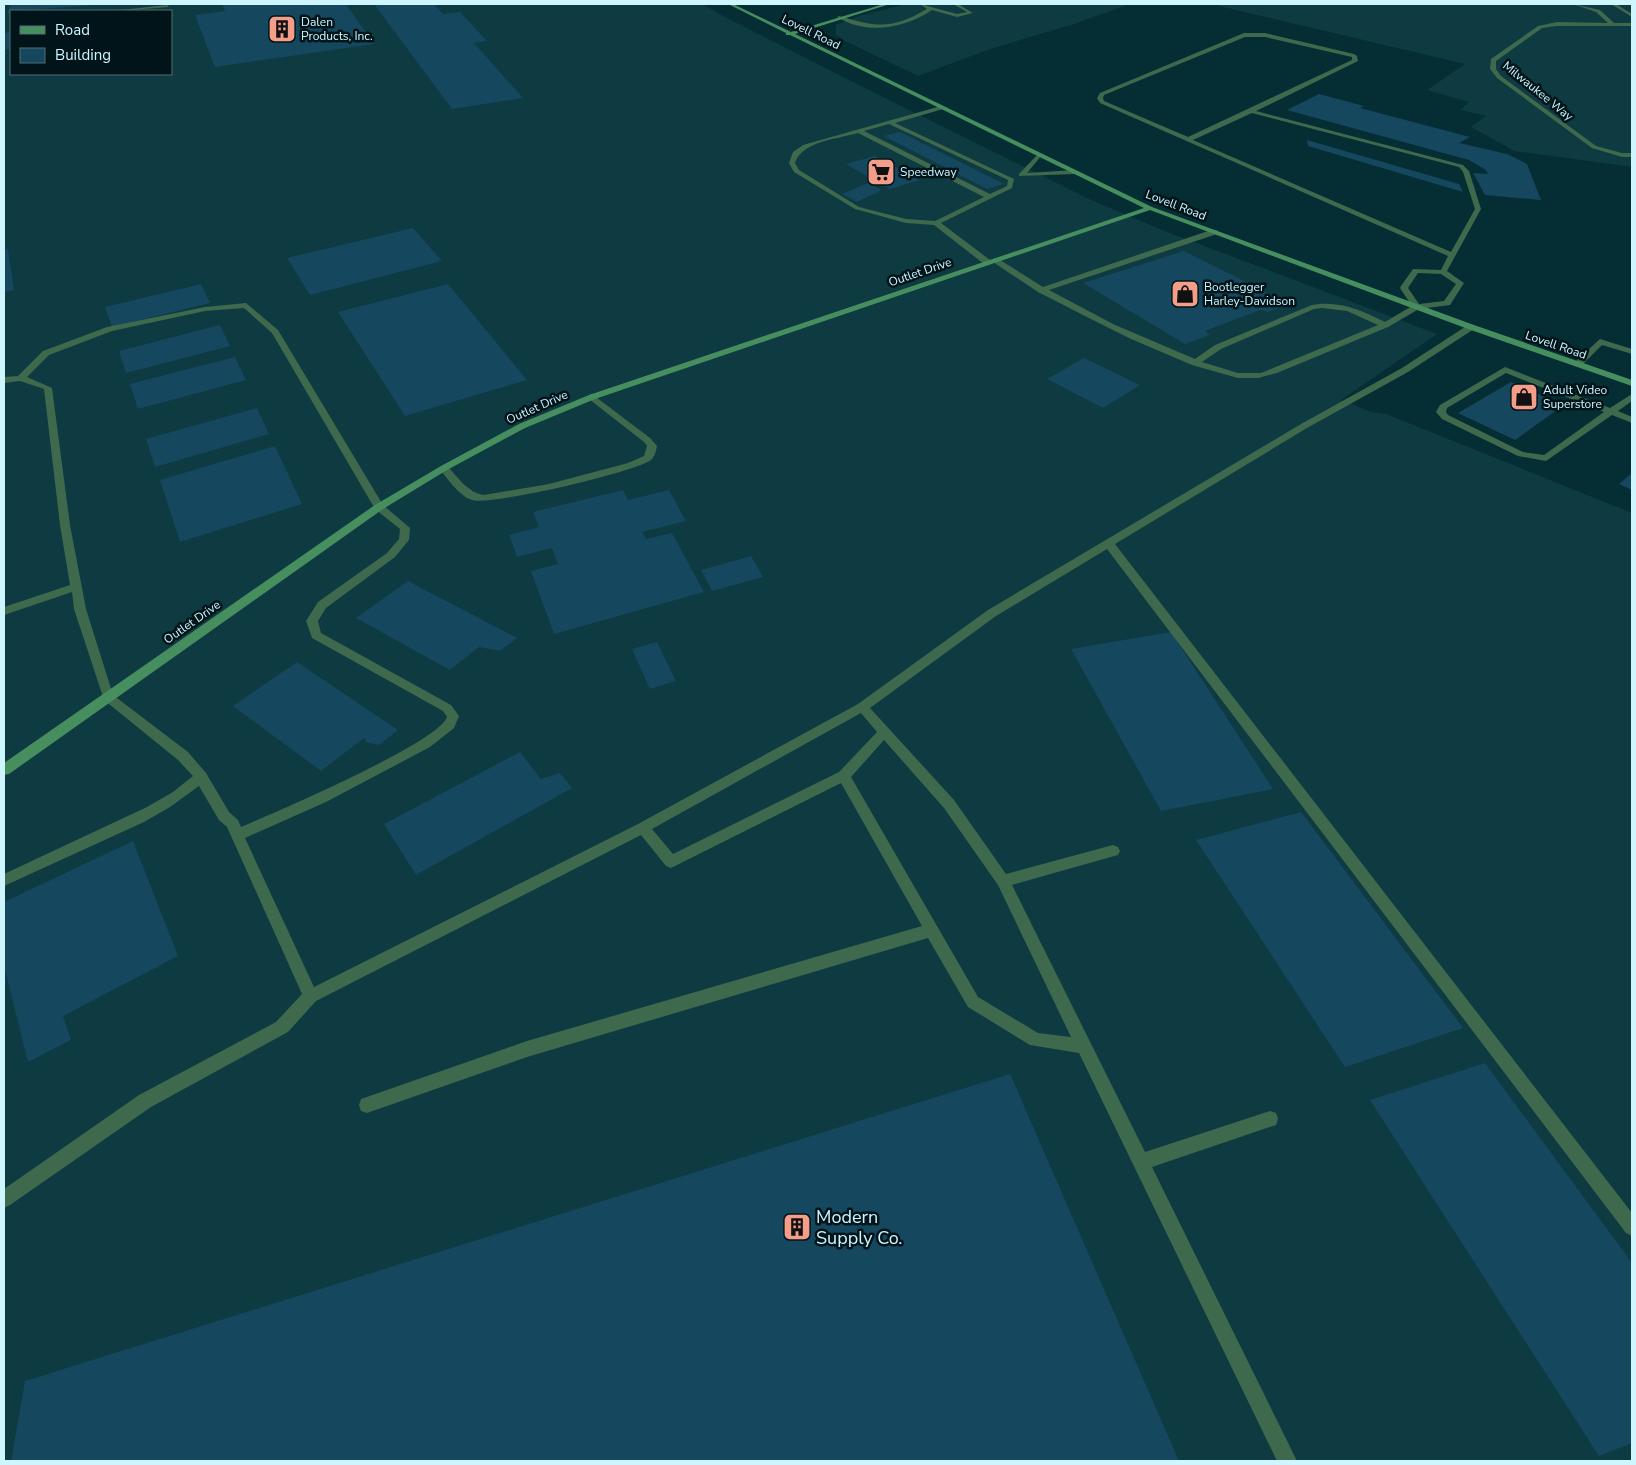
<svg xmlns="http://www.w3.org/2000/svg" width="1636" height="1465" font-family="'Nunito Sans',sans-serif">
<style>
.built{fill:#0e3a42;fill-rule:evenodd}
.building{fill:#15475e}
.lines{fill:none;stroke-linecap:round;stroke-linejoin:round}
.lane{fill:#3e694c;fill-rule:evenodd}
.street{fill:#3e694c;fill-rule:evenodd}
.secondary{fill:#478e5f;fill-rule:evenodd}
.labels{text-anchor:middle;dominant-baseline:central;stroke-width:5;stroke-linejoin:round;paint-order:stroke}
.far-poi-label{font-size:12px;fill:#cdf6ff;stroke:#001419;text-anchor:start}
.far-street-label{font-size:12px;fill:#cdf6ff;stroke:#001419}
.near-poi-label{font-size:18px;fill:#cdf6ff;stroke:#001419;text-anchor:start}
</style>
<rect width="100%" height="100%" fill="#052d34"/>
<path class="built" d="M4,4H703L723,16L869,90L1089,199L1162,230L1437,334L1341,400L1372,412L1386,414L1632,513V1461H4ZM11,11H171V74H11Z
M906,4H1130L1074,24L990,49L918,76L845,41L836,35V25L859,16Z
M1211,4H1632V167L1514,151L1471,127L1486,116L1460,110L1469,102L1427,90L1465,64Z"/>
<path class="building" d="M11,4H95V5L11,11V13L7,14Z
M222,4H346L374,44L215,67L195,15L225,11Z
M374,4H434L443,14L460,12L487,41L474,43L523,98L452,109Z
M11,32V49L4,50V33Z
M1319,94L1364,106L1360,108L1470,137L1459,143L1507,154L1527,164L1541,200L1485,195L1473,173L1488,174L1486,170L1469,160L1287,110Z
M900,132L1004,184L987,189L884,136Z
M1307,140L1459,184L1463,192L1308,146Z
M875,156L920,180L890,189L846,164Z
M868,183L882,190L857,202L842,194Z
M413,228L442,261L310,295L287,258Z
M8,249L14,290L4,292V250Z
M1184,251L1290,304L1268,312L1260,310L1205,331L1210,335L1185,344L1083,283Z
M201,284L210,303L112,327L105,307Z
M448,284L527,380L405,416L338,312Z
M220,325L230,346L126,373L119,351Z
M235,357L246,380L138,409L130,384Z
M1084,358L1140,385L1103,408L1047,379Z
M1511,382L1564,405L1515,440L1458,413Z
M257,408L269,434L155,467L146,439Z
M275,446L302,504L180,542L160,480Z
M1632,473V490L1619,484Z
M623,490L628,500L669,490L686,521L642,532L646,539L672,533L704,592L554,634L531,571L558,564L552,548L517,557L509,535L539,527L533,512Z
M751,556L763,577L712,591L701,570Z
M408,581L517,638L500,651L479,647L450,670L356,618Z
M1171,632L1273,789L1161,811L1071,649Z
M657,642L676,681L650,689L632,649Z
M297,662L398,730L379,745L366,742L364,738L321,771L233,706Z
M520,752L541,779L560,773L572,788L416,875L384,824Z
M1301,812L1463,1028L1345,1067L1196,840Z
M133,841L178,956L63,1016L71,1040L28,1062L4,966V902Z
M1485,1063L1632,1263V1443L1599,1456L1370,1100Z
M1010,1074L1179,1461H11L25,1381Z"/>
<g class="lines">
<path class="lane" d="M920,4L957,14L967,12L953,4H958L973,13L957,17L932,10C904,29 866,35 837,17L839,16C877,27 891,30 927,9Z
M1573,4L1600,10L1614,23H1632V26H1557L1542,28L1496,61V69L1501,76L1596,146L1622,153H1632V157H1622L1592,148L1497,78L1490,69L1491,59L1538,26L1557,22L1608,23L1596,12Z
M1244,33H1265L1354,54L1357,56L1358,61L1256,111L1463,165L1469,171L1481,209L1447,271L1464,283L1450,305L1419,309L1388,327L1277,373L1258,378H1238L1192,365L1131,339L1083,315L1038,292L990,260L997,258L1043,287L1211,230H1217V234L1049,290L1113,324L1195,359L1215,345L1312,305C1339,300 1361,310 1385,322L1412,306L1400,288L1401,286L1413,269L1441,270L1448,256L1100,103L1097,98L1100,93ZM1245,37H1265L1352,57V60L1188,137L1104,101L1103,98L1104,95ZM1252,113L1459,167L1463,172L1475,209L1451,252L1193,140ZM1418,273L1441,274L1456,284L1444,301L1419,304L1408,288ZM1322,308L1347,311L1378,325L1261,373H1238L1202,362L1221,349L1314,309Z
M941,106L943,109L895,123L1014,179L1012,188L941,223L990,260V264H984L934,225L906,223L855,209L794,172L789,163L793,152L803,145ZM889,124L1008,180L1007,186L990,194L864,131ZM858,133L984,197L935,221L906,219L859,207L799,170L795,163C802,141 838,139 858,133Z
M1039,153L1042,155L1027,173L1075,170L1078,172L1075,174L1019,176V174Z
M246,303L278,330L383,505L410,528L409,540L395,557L326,608L318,621L321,633L451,705L459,716L454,728L430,747L326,802L245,838L314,987L638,824L858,704L988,610L1301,424L1402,368L1468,325H1474V329L1408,372L1307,428L1115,544L1632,1213V1236L1626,1233L1107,549L996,616L870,708L954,800L1006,874L1113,845L1118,847L1120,851L1118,855L1012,885L1145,1152L1270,1111L1276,1113L1278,1119L1276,1125L1152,1167L1297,1461H1277L1079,1053L1030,1045L968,1007L928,938L527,1057L367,1113L361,1111L359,1105L361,1099L527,1041L922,926L841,783L671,868L666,866L641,835L316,1001L288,1032L151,1107L10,1205L4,1208V1189L139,1095L276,1022L302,994L227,827L219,820L199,786L170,807L144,822L4,886V874L147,807L173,792L193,776L178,760L104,700L74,609L72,592L4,615V607L70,585L60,525L44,389L20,381L4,383V377L18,376L43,351L107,327L205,307ZM244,308L272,333L375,509L400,529L399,539L387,553L318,602L306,621L312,638L443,711L447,717C438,743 274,813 241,827L238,820L229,812L206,773L188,752L113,695L86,609L70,525L52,388L27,377L49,355L112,331L205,311ZM861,713L877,732L839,772L673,854L652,829ZM884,740L944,808L998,885L1071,1037L1038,1033L978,997L851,777Z
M1600,339L1632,349V354L1602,345L1581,366H1575V362Z
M1505,367L1610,408L1632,394V401L1618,411L1632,417V423L1612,415L1546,461L1518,456L1442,419L1436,412L1440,405ZM1506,373L1604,412L1544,455L1523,452L1448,415L1446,412L1447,408Z
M592,394L650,438L657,446C656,451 655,456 651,460C635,472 491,506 472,500C459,496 447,478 439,468L444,465L447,466C458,477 468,493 484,495L549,484L628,463L644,456L647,446L644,442L589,399V395Z"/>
<path class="street" d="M1611,4H1616L1632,14V17Z
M167,5L169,7L119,11L121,10Z"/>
<path class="secondary" d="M728,4H733L791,32L884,4H890L795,34L1152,207L1474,325L1632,380V386L1468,329L1150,210L595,399L525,428L447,470L383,509L9,774L4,775V763L375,505L441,466L519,424L589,395L1144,208L790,35H786V33Z"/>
</g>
<defs>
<symbol id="building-square" viewBox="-11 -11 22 22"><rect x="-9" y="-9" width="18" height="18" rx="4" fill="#f49e8a" stroke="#001419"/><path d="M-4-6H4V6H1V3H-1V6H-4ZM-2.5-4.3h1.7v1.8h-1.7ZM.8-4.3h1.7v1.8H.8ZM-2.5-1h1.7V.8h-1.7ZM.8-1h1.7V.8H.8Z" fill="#111"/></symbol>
<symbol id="supermarket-square" viewBox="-11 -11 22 22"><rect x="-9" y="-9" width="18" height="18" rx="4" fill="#f49e8a" stroke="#001419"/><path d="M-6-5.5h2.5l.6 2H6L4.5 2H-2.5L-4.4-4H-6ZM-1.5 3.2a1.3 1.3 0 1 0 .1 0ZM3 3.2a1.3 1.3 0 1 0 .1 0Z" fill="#111"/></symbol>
<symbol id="shop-square" viewBox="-11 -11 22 22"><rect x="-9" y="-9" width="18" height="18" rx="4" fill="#f49e8a" stroke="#001419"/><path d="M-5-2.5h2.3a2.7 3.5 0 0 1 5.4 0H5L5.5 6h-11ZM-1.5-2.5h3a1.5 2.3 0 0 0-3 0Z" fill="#111"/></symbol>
</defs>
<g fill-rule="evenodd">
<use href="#building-square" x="266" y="13" width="32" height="32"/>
<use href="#supermarket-square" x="865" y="156" width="32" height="32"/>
<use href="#shop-square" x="1169" y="278" width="32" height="32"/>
<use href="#shop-square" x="1508" y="381" width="32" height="32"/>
<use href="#building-square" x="781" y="1211" width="32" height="32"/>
</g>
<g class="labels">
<g class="far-poi-label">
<text x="301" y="22">Dalen<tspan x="301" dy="14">Products, Inc.</tspan></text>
<text x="900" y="172">Speedway</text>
<text x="1204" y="287">Bootlegger<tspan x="1204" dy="14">Harley-Davidson</tspan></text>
<text x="1543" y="390">Adult Video<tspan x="1543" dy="14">Superstore</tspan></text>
</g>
<g class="far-street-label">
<text transform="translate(811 32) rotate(26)">Lovell Road</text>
<text transform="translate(1538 91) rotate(39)">Milwaukee Way</text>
<text transform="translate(1176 205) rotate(21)">Lovell Road</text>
<text transform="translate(920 272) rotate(-19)">Outlet Drive</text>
<text transform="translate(1556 345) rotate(19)">Lovell Road</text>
<text transform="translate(537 407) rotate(-24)">Outlet Drive</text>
<text transform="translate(192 622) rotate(-35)">Outlet Drive</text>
</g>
<g class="near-poi-label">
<text x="816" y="1217">Modern<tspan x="816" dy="21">Supply Co.</tspan></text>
</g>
</g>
<rect width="1636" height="1465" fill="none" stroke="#cdf6ff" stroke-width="10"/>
<rect x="10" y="10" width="162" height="65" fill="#001419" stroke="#526e75"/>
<rect x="20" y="26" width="25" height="8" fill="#478e5f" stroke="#526e75"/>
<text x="55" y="35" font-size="15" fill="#cdf6ff">Road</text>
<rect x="20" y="48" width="25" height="15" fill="#15475e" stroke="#526e75"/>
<text x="55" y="60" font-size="15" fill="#cdf6ff">Building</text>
</svg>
